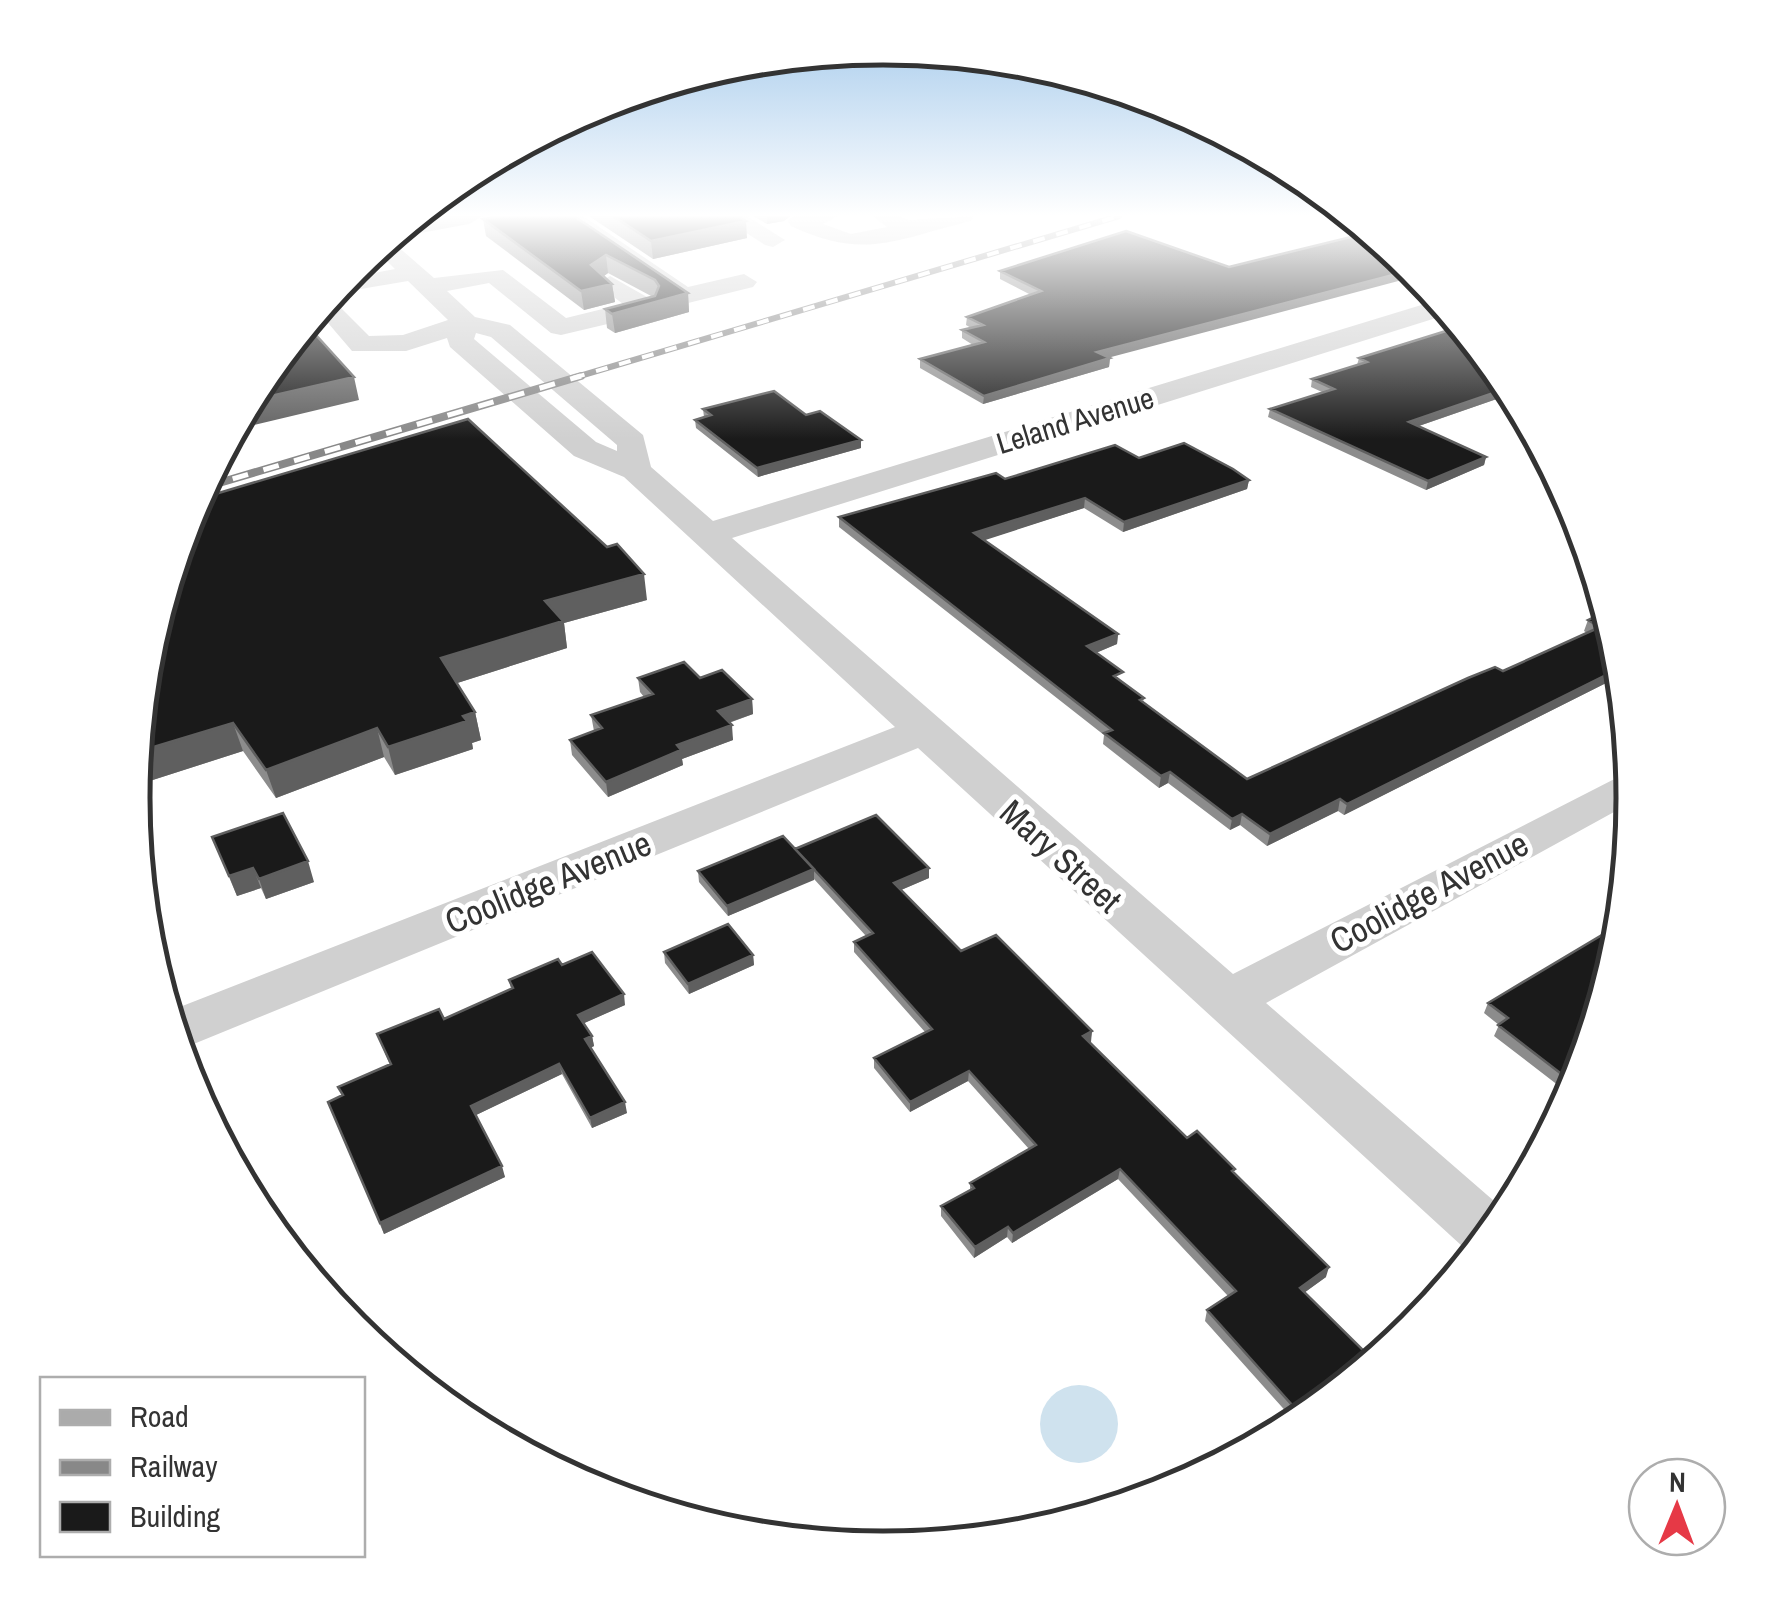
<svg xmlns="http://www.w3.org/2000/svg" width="1767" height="1597" font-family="'Archivo Narrow',sans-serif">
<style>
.water{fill:#cfe2ee}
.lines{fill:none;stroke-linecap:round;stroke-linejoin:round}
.minor{fill:#d0d0d0;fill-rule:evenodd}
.major{fill:#ababab;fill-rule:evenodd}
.rail-far1-casing{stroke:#888;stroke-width:6}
.rail-casing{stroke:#888;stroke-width:8}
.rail-far1{stroke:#fff;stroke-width:4;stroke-dasharray:12;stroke-linecap:butt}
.rail{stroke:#fff;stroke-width:5;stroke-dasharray:16;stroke-linecap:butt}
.wall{fill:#8c8c8c}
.shaded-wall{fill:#5f5f5f}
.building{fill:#1a1a1a;stroke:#5f5f5f;stroke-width:2.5}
.labels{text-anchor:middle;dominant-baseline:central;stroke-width:10;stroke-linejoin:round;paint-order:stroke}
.far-street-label{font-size:30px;fill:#333;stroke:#fff}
.street-label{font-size:35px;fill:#333;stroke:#fff}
.rim{fill:none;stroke:#333;stroke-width:5}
</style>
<rect width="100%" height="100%" fill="#fff"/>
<path class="water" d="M1040 1424a39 39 0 1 1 78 0a39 39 0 1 1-78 0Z"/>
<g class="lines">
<path class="minor" d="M558,216H583L688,287L744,274L757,282L753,287L684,304L675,301Z
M720,216H747L785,240L773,247L765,245Z
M793,216H838L823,224L851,234L887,227L872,216H900L909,220L974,216L971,221C896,239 865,261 791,226L788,221Z
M388,238L434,278L503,270L566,318L623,304L597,284L610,276L654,301L658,307L654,313L561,335L551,333L489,283L447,291L475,317L510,325L643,435L651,467L713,521L1441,299L1452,313L732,538L1233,974L1632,770L1634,801L1266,1003L1509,1214L1474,1257L918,748L179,1050L167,1012L895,727L624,477L574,456L450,347L447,338L406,351H352L317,310L329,296L369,336L403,335L448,320L408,281L331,294L343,279L395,269L375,249ZM476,333L491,337L617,445V451L596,442L474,339Z"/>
<path class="major" d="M432,216H483L469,224L388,239L410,220Z"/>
<defs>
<path id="rail-far1" d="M573,378L1119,216"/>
<path id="rail" d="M202,488L581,376"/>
</defs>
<use href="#rail-far1" class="rail-far1-casing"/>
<use href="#rail" class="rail-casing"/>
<use href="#rail-far1" class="rail-far1"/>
<use href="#rail" class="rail"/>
</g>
<path class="wall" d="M574,216L688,293L689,312L615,333L607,328L605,309L653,297L608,273L604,276L612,284L615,302L584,310L486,236L483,219Z
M589,216H738L747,238L653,259Z
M753,216H790L784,221L767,224Z
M1126,231L1108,358H1110L1109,367L983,404L920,368V359L973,345L962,338V330L971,328L966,325L967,317L1031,295L1000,279V271Z
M1359,358L1508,382L1514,393L1419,426L1486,457L1484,465L1426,490L1268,417L1270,409L1322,392L1311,387L1312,379L1357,365Z
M703,409L806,415L861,448L758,477L696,428L695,420L704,417Z
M1139,458L1249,480L1247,489L1123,532L1084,508L983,540L1118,634L1117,644L1096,653L1121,681L1144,698L1143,702L1247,779L1503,671L1587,633L1584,631L1588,620L1607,611L1620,653L1622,675L1344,815L1338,811L1267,846L1240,825L1230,830L1168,783L1159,788L1103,744L1104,735L839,527V517L1005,479Z
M647,600L564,623L567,648L457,683L475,712L481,740L472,743L473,749L395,775L384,757L276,798L243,751L134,786L147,651Z
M638,678H700L752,699L753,714L729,723L733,740L682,759L683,765L608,797L572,755L570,740L594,731L591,715L644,697L640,692Z
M212,837L314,882L266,899L261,888L237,896Z
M795,849L929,868V878L901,890L961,951L1092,1031L1090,1043L1187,1138L1235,1169L1234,1174L1326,1277L1305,1292L1366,1353L1362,1363L1290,1416L1205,1321L1207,1310L1228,1296L1118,1179L1012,1243L1007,1237L974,1258L941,1216V1206L970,1190V1183L1029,1149L968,1081L910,1112L874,1068V1058L925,1032L854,952V942L866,936L814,879L728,916L699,882L698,871Z
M1622,923L1577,1086L1572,1096L1494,1036L1499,1025L1484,1013L1488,1003Z
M664,952L753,955L754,965L689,994L665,963Z
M562,965L625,1005L584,1023L592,1036L594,1046L591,1048L627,1113L592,1128L562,1074L476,1115L505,1177L384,1234L332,1112L342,1096L338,1087L390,1065L377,1034L444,1019L511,989L509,980Z"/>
<path class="shaded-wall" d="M767,216H790L784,221L767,224Z
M746,221L747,238L653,259L651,241Z
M606,255L608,273L593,284L591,265Z
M1416,269L1421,275L1096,361L1097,352Z
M612,284L615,302L584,310L581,291Z
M688,293L689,312L615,333L612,314Z
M1110,358L1109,367L983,404L984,396Z
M354,377L359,400L233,430L249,401Z
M1511,387L1514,393L1407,430L1409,422Z
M861,440V448L758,477L757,468Z
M1486,457L1484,465L1426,490L1428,481Z
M1249,480L1247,489L1123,532L1124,522Z
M1085,498L1084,508L973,544L974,533Z
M644,574L647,600L564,623L567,648L448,686L441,658L545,601Z
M1118,634L1117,644L1086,657L1087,646Z
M1622,667V675L1344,815L1347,804Z
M752,699L753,714L719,726L718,711Z
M475,712L481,740L472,743L473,749L395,775L388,747Z
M233,723L243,751L134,786L137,752Z
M732,725L733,740L682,759L683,765L608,797L606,782L677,745Z
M377,728L384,757L276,798L266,770Z
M1170,772L1168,783L1159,788L1161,776Z
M1340,799L1338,811L1267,846L1270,834Z
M1242,814L1240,825L1230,830L1232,819Z
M308,861L314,882L266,899L259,879Z
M253,868L261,888L237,896L229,876Z
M929,868V878L894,893V883Z
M814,869V880L728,916L727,906Z
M753,955L754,965L689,994L688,984Z
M624,994L625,1005L580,1025L578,1015Z
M1092,1031L1091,1042L1082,1047L1083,1036Z
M592,1036L594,1046L587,1049L585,1039Z
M559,1064L562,1074L474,1116L471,1106Z
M969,1071L968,1081L910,1112V1102Z
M625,1102L627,1113L592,1128L590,1118Z
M502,1166L505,1177L384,1234L380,1223Z
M1120,1169L1118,1179L1012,1243L1013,1233Z
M1008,1227L1007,1237L974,1258L975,1247Z
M1329,1267L1326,1277L1297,1298L1300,1288Z
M1366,1353L1362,1363L1290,1416L1293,1406Z"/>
<path class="building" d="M501,216H574L688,293L612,314L605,309L655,296L659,286L655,280L606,255L591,265L612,284L581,291L483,219Z
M613,216H738L746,221L651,241Z
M1126,231L1229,267L1371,232L1416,269L1097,352L1110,358L984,396L920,359L984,342L962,330L983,325L967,317L1041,291L1000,271Z
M306,324L354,377L249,401L259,381Z
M1462,326L1511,387L1409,422L1486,457L1428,481L1270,409L1334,389L1312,379L1367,362L1359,358Z
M774,391L806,415L820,411L861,440L757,468L695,420L711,415L703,409Z
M468,419L607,547L617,544L644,574L545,601L563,621L441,658L475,712L463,716L467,721L388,747L377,728L266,770L233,723L137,752L147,651L190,511L195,500Z
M1184,443L1233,469L1249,480L1124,522L1085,498L974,533L1118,634L1087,646L1123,672L1114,676L1144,698L1140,700L1247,779L1468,678L1495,667L1503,671L1600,627L1588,620L1607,611L1620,653L1621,656L1617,658L1621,660L1622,667L1347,804L1340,799L1270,834L1242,814L1232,819L1170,772L1161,776L1104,733L1112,730L839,517L996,473L1005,479L1115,445L1139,458Z
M684,662L700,678L722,670L752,699L718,711L732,725L677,745L681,750L606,782L570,740L602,728L591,715L653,694L638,678Z
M283,813L308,861L259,879L253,868L229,876L212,837Z
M876,815L929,868L894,883L961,951L996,935L1092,1031L1083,1036L1187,1138L1197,1131L1235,1169L1232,1171L1329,1267L1300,1288L1366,1353L1293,1406L1207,1310L1236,1291L1120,1169L1013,1233L1008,1227L975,1247L941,1206L974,1188L970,1183L1036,1145L969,1071L910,1102L874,1058L932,1029L854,942L873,933L795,849Z
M783,836L814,869L727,906L698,871Z
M1622,923L1620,946L1577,1086L1498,1025L1508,1018L1488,1003Z
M728,924L753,955L688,984L664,952Z
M592,952L624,994L578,1015L592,1036L585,1039L625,1102L590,1118L559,1064L471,1106L502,1166L380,1223L328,1102L343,1095L338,1087L391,1064L377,1034L439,1009L444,1019L513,988L509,980L558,959L562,965Z
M212,1107L235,1170L203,1111Z"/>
<linearGradient id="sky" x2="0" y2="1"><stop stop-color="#9ec6ea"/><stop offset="0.49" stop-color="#fff"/><stop offset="1" stop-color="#fff" stop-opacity="0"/></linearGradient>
<rect width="1767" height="439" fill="url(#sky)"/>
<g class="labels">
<g class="far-street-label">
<text transform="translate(1075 420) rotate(-17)">Leland Avenue</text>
</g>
<g class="street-label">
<text transform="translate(1061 856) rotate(42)">Mary Street</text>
<text transform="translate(548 882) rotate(-22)">Coolidge Avenue</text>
<text transform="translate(1429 892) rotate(-28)">Coolidge Avenue</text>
</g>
</g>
<path d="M0 0H1767V1597H0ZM150 798a733 733 0 1 1 1466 0a733 733 0 1 1-1466 0Z" fill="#fff" fill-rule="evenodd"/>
<path class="rim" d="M150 798a733 733 0 1 1 1466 0a733 733 0 1 1-1466 0Z"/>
<rect x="40" y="1377" width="325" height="180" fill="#ffffff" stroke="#adadad" stroke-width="2.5"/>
<rect x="60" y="1410" width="50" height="15" fill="#ababab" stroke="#adadad" stroke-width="2.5"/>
<text x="130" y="1427" font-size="30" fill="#333333">Road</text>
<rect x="60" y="1460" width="50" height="15" fill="#888888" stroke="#adadad" stroke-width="2.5"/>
<text x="130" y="1477" font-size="30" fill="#333333">Railway</text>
<rect x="60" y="1502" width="50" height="30" fill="#1a1a1a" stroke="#adadad" stroke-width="2.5"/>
<text x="130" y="1527" font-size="30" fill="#333333">Building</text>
<g transform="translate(1677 1507) rotate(1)"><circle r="48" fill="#ffffff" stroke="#adadad" stroke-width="2.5"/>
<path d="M0-8L18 38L0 25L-18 38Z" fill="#e63946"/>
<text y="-15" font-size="28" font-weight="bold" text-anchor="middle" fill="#333333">N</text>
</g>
</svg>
